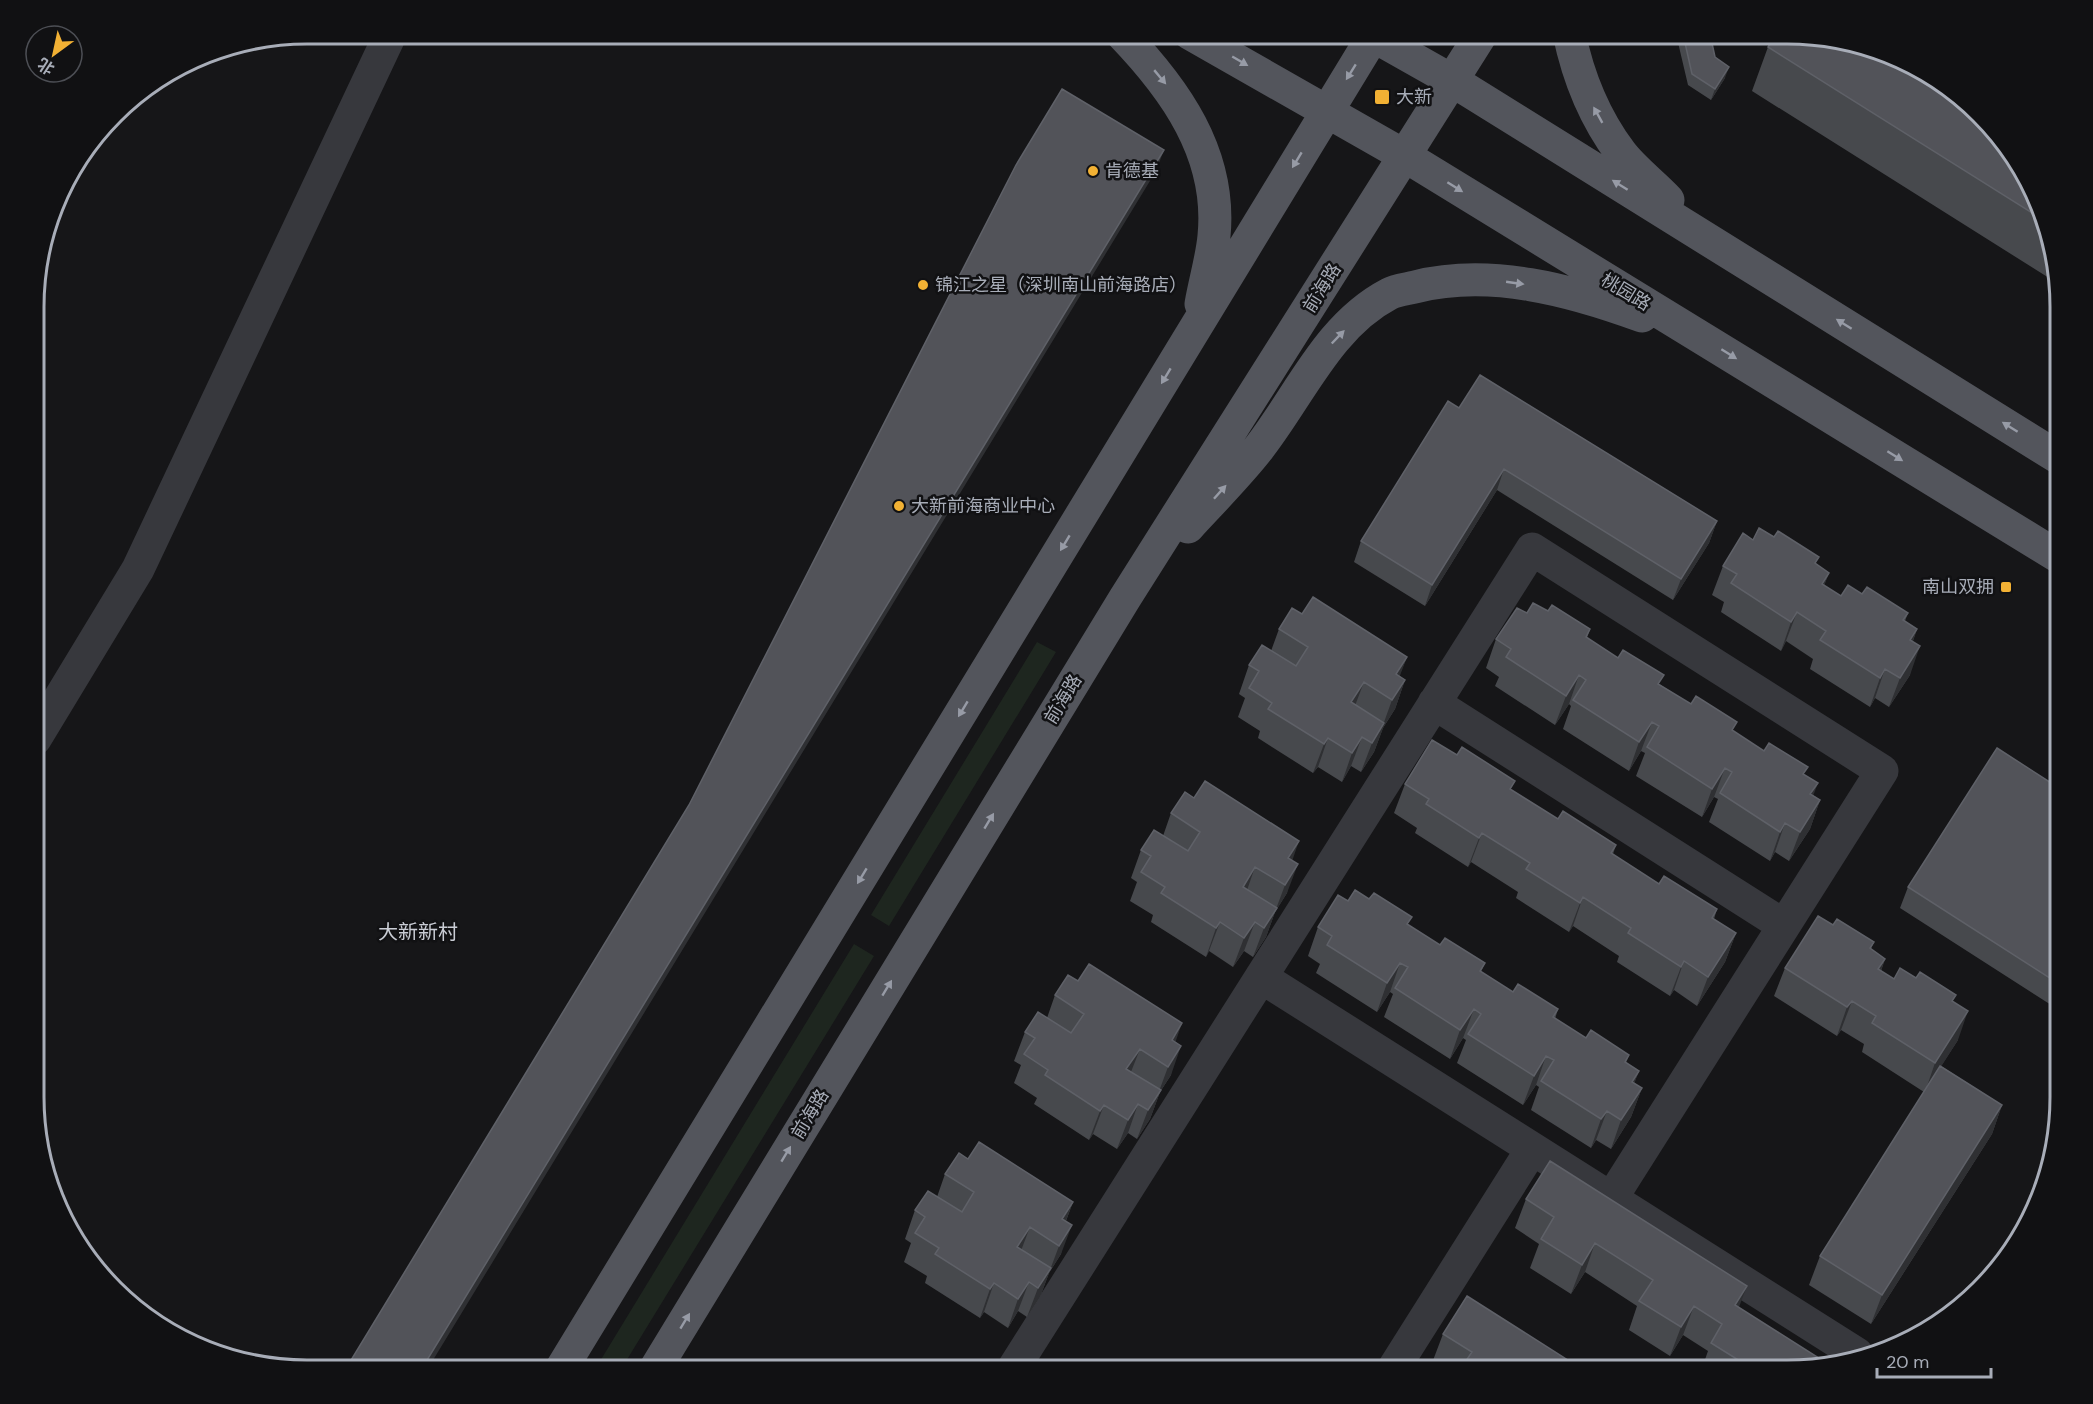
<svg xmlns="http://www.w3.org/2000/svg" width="2093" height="1404" font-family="'DM Sans','Noto Sans SC',sans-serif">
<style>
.green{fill:#1e261f}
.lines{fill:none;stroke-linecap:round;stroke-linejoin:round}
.minor{stroke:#37383d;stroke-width:33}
.major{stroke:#53555c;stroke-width:33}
.wall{fill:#47494d}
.shaded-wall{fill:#2f3033}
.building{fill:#525359;stroke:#5f6168;stroke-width:1.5}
.oneway{fill:#979ba6}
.poi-dot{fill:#f2b134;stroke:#111113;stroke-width:2}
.labels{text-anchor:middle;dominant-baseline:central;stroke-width:5;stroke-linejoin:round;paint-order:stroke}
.poi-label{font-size:18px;fill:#a8adb8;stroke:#111113;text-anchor:start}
.street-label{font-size:18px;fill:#a8adb8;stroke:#111113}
.neighbourhood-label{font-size:20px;fill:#c9ccd4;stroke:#111113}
.rim{fill:none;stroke:#a8adb8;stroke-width:3}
</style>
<rect width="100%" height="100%" fill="#161618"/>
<path class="green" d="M1037,642L1056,652L889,926L871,915Z
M854,944L874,956L620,1371H594Z"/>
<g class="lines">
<path class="minor" d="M1434,703L1783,925
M35,739L138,569L391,33
M1261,977L1857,1354
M1013,1369L1532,549L1882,771L1611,1199
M1392,1371L1532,1149"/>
<path class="major" d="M1121,33C1175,89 1222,154 1214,236C1212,258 1205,281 1201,304
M1189,33L1405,156L2059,557
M1368,33L1453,81L2059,458
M1569,33C1578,77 1594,117 1621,153C1634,170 1653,184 1668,200
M1188,527C1210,503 1234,479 1255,453C1298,400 1326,327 1389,294C1396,290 1407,289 1415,287C1490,268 1571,290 1642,316
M560,1371L1375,33
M654,1371L1125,598L1482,33"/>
</g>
<path class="wall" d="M1676,34H1710L1715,57L1725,78L1711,100L1688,85Z
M1768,47L1874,48L1953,89L1955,92L1951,99L2023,170L2057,283L1752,91Z
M1459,408L1717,521L1709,543L1673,600L1497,490L1425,606L1354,562L1361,541Z
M1753,540L1816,564L1829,573L1824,585L1841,596L1862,594L1908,613L1905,621L1917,629L1913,641L1910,675L1889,707L1875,698L1870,707L1810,669L1813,659L1786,641L1781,651L1721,612L1724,602L1712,595L1723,566Z
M1548,611L1590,629L1587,638L1764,751L1805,775L1813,795L1820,800L1810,829L1789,861L1775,852L1770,861L1709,822L1718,799L1714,797L1702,817L1636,776L1645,753L1641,751L1629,771L1563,729L1571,706L1569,704L1555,725L1495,686L1499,677L1486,668L1496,639L1527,613Z
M1302,614L1407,657L1399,676L1405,680L1395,709L1383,728L1374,752L1361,772L1351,766L1342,782L1318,767L1313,773L1258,738L1260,731L1238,717L1245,698L1239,694L1249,665L1271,651L1279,629Z
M1405,784L1512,790L1558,819L1616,845L1613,854L1659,884L1717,909L1714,919L1736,933L1725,962L1697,1006L1674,990L1670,996L1617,962L1619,956L1573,926L1569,932L1516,898L1518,892L1471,862L1468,867L1415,833L1417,828L1394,813Z
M2059,788V1010L1900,908L1908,887Z
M1171,813L1292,861L1287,893L1275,912L1266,937L1253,957L1244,951L1233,967L1209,951L1206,957L1151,922L1153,915L1130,901L1137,882L1131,878L1141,850L1163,836Z
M1348,901L1409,926L1440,945L1485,963L1481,972L1513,992L1558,1009L1555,1019L1586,1038L1629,1055L1626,1063L1639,1071L1634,1083L1642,1088L1631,1117L1611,1149L1596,1140L1591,1148L1531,1110L1539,1087L1536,1085L1523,1105L1457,1063L1466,1040L1463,1038L1450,1059L1384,1017L1393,994L1390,992L1377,1012L1316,973L1320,964L1308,956L1318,927Z
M1833,925L1874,942L1871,949L1885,959L1881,971L1894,979L1954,1002L1958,1040L1941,1066L2002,1105L1992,1134L1871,1324L1809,1285L1820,1256L1924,1092L1862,1052L1864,1044L1841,1030L1837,1036L1774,996L1785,968Z
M1055,995L1175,1043L1171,1075L1160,1092L1150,1119L1137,1139L1128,1133L1117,1149L1093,1134L1089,1140L1034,1104L1037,1098L1014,1083L1021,1065L1014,1061L1025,1032L1047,1018Z
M968,1159L1073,1202L1066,1221L1061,1254L1049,1273L1040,1297L1027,1317L1018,1311L1008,1328L984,1312L980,1318L925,1283L927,1276L904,1262L911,1243L905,1239L915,1210L937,1197L945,1174Z
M1526,1199L1739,1307L1786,1371H1701L1708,1351L1683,1335L1670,1356L1629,1330L1637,1306L1585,1272L1571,1294L1530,1268L1539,1244L1515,1228Z
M1443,1334L1585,1371H1445L1432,1363Z"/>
<path class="shaded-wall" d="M1729,67L1725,78L1711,100L1715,89Z
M1923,74L1927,75L1918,100L1919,79Z
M1951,89L1955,92L1941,115Z
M1164,150L1156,171L427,1370H421Z
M1504,469L1497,490L1425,606L1432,585Z
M1717,521L1709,543L1673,600L1681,579Z
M1829,573L1818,602L1822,584Z
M1797,612L1786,641L1781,651L1791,622Z
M1917,629L1907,658L1910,640Z
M1920,646L1910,675L1889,707L1900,678Z
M1407,657L1396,686V674Z
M1885,669L1875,698L1870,707L1880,678Z
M1579,675L1569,704L1555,725L1566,696Z
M1405,680L1395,709L1383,728L1374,752L1361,772L1372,743L1383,725L1392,700Z
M1364,682L1353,711L1351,702Z
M1652,722L1641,751L1629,771L1639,742Z
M1362,737L1351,766L1342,782L1352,753Z
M1328,738L1318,767L1313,773L1324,744Z
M1725,768L1714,797L1702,817L1712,789Z
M1818,783L1807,812L1810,794Z
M1820,800L1810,829L1789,861L1800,832Z
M1785,823L1775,852L1770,861L1780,832Z
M1482,833L1471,862L1468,867L1479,838Z
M1299,841L1289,870L1288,858Z
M1298,864L1287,893L1275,912L1266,937L1253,957L1264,928L1276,909L1285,885Z
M1255,867L1245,896L1243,887Z
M1583,897L1573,926L1569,932L1580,903Z
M1220,922L1209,951L1206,957L1216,928Z
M1255,922L1244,951L1233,967L1244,938Z
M1736,933L1725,962L1697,1006L1708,977Z
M1885,959L1875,988L1878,969Z
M1684,961L1674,990L1670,996L1681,967Z
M1400,963L1390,992L1377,1012L1387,983Z
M1852,1001L1841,1030L1837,1036L1847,1007Z
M1474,1009L1463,1038L1450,1059L1460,1030Z
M1968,1011L1958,1040L1925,1092L1935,1063Z
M1182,1023L1172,1052V1040Z
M1181,1046L1171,1075L1160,1092L1150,1119L1137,1139L1148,1110L1158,1094L1168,1067Z
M1140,1049L1129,1077L1126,1069Z
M1546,1056L1536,1085L1523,1105L1534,1076Z
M1639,1071L1628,1100L1632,1082Z
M1642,1088L1631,1117L1611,1149L1621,1120Z
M1138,1104L1128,1133L1117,1149L1128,1120Z
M1104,1105L1093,1134L1089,1140L1100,1111Z
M2002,1105L1992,1134L1871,1324L1882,1295Z
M1607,1111L1596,1140L1591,1148L1601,1119Z
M1073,1202L1062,1231V1219Z
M1072,1225L1061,1254L1049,1273L1040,1297L1027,1317L1038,1288L1050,1270L1059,1246Z
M1030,1227L1019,1256L1017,1247Z
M1595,1243L1585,1272L1571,1294L1582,1265Z
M1029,1282L1018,1311L1008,1328L1018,1299Z
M994,1283L984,1312L980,1318L990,1289Z
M1747,1286L1736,1315L1735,1305Z
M1694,1306L1683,1335L1670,1356L1681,1327Z"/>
<path class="building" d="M1683,34H1710L1715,57L1729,67L1715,89L1692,74Z
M1776,34H1804L1874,48L1923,74L1919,79L1973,112L2023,170L2037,216L1768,47Z
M1062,89L1164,150L421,1370H345L689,805L1016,165Z
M1480,375L1717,521L1681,579L1504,469L1432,585L1361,541L1448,401L1459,408Z
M1759,528L1774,537L1778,531L1819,557L1815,563L1829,573L1822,584L1841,596L1848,585L1862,594L1867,587L1908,613L1903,620L1917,629L1910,640L1920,646L1900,678L1885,669L1880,678L1820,640L1826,631L1797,612L1791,622L1731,583L1737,574L1723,566L1743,533L1753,540Z
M1313,597L1407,657L1396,674L1405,680L1392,700L1364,682L1351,702L1384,723L1372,743L1362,737L1352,753L1328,738L1324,744L1268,709L1272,703L1249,688L1259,671L1249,665L1262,645L1296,666L1308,647L1279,629L1292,608L1302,614Z
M1533,603L1548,611L1552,605L1590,629L1586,637L1618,658L1623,650L1664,675L1658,684L1691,704L1696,696L1737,722L1732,730L1764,751L1769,743L1808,767L1803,774L1818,783L1810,794L1820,800L1800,832L1785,823L1780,832L1720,793L1732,772L1725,768L1712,789L1647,747L1659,726L1652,722L1639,742L1573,700L1586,680L1579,675L1566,696L1506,657L1511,649L1496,639L1517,608L1527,613Z
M1432,740L1457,755L1462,747L1515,781L1510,789L1558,819L1563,811L1616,845L1611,853L1659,884L1664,876L1717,909L1712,918L1736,933L1708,977L1684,961L1681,967L1628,933L1631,928L1583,897L1580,903L1526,869L1530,863L1482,833L1479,838L1426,804L1429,799L1405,784Z
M1997,748L2059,788V984L1908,887Z
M1205,781L1299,841L1288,858L1298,864L1285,885L1255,867L1243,887L1277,908L1264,928L1255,922L1244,938L1220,922L1216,928L1161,893L1165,887L1141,872L1151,856L1141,850L1154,830L1188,851L1200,832L1171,813L1185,792L1194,798Z
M1355,890L1369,899L1374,893L1412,917L1407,924L1440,945L1445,938L1485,963L1480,971L1513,992L1518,984L1558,1009L1553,1017L1586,1038L1591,1030L1629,1055L1625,1062L1639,1071L1632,1082L1642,1088L1621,1120L1607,1111L1601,1119L1541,1081L1554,1060L1546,1056L1534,1076L1468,1034L1481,1014L1474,1009L1460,1030L1395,988L1408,967L1400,963L1387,983L1327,945L1332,936L1318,927L1338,895L1348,901Z
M1818,916L1833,925L1837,919L1874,942L1870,948L1885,959L1878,969L1894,979L1900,968L1916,978L1920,972L1956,995L1952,1001L1968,1011L1935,1063L1872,1023L1876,1016L1852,1001L1847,1007L1785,968Z
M1089,964L1182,1023L1172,1040L1181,1046L1168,1067L1140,1049L1126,1069L1161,1090L1148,1110L1138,1104L1128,1120L1104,1105L1100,1111L1045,1075L1048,1070L1024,1054L1035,1038L1025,1032L1038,1012L1071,1033L1084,1014L1055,995L1068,975L1078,981Z
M1940,1066L2002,1105L1882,1295L1820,1256Z
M979,1142L1073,1202L1062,1219L1072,1225L1059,1246L1030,1227L1017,1247L1051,1268L1038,1288L1029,1282L1018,1299L994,1283L990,1289L935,1254L939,1248L915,1233L925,1217L915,1210L928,1191L962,1212L974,1192L945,1174L959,1153L968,1159Z
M1550,1161L1747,1286L1735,1305L1825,1362L1786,1371H1733L1740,1361L1711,1343L1722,1324L1694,1306L1681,1327L1639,1301L1653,1280L1595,1243L1582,1265L1541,1239L1554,1217L1526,1199Z
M1467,1296L1585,1371H1459L1472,1352L1443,1334Z"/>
<defs><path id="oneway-solid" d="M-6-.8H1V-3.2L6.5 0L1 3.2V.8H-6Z" transform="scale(1.5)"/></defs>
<g class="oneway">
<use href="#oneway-solid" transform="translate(1240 61) rotate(30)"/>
<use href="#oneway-solid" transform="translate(1351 72) rotate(122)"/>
<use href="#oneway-solid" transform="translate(1160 77) rotate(50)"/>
<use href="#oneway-solid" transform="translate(1598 115) rotate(-119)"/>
<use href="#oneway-solid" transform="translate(1297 160) rotate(121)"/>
<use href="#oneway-solid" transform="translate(1620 185) rotate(-148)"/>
<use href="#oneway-solid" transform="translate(1455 187) rotate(32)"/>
<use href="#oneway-solid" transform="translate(1515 283) rotate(8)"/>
<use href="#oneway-solid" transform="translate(1844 324) rotate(-148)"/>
<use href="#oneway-solid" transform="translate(1338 337) rotate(-46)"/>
<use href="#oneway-solid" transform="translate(1729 354) rotate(32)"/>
<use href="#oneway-solid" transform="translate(1166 376) rotate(121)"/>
<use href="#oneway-solid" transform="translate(2010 427) rotate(-148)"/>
<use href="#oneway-solid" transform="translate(1895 456) rotate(32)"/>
<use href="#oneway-solid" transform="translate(1220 492) rotate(-48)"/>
<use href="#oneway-solid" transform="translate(1065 543) rotate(121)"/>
<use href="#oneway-solid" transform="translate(963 709) rotate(121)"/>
<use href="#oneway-solid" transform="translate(989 821) rotate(-59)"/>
<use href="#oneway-solid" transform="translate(862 876) rotate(121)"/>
<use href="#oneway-solid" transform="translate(887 988) rotate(-59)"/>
<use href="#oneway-solid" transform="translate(786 1154) rotate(-59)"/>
<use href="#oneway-solid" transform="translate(685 1321) rotate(-59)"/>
</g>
<g class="poi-dot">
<rect x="1374" y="89" width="16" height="16" rx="3"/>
<circle cx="1093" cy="171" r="6"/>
<circle cx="923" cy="285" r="6"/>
<circle cx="899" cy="506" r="6"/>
<rect x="2000" y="581" width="12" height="12" rx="3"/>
</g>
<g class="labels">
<g class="poi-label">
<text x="1396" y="97">大新</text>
<text x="1105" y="171">肯德基</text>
<text x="935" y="285">锦江之星（深圳南山前海路店）</text>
<text x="911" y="506">大新前海商业中心</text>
<text x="1994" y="587" text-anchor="end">南山双拥</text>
</g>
<g class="street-label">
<text transform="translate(1322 288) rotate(-58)">前海路</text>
<text transform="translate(1626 292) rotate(31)">桃园路</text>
<text transform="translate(1063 699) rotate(-59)">前海路</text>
<text transform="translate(810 1114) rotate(-59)">前海路</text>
</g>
<g class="neighbourhood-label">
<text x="418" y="932">大新新村</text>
</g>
</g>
<path d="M0 0H2093V1404H0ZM307 44H1787A263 263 0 0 1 2050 307V1097A263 263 0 0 1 1787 1360H307A263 263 0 0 1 44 1097V307A263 263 0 0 1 307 44Z" fill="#111113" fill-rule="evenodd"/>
<path class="rim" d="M307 44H1787A263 263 0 0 1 2050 307V1097A263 263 0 0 1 1787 1360H307A263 263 0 0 1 44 1097V307A263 263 0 0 1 307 44Z"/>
<g transform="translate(54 54) rotate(213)"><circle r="28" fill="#111113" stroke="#4d4f55" stroke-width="1.5"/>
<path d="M0-4.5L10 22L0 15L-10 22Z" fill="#f2b134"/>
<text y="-9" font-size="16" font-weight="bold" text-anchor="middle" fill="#a8adb8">北</text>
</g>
<path d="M1877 1368v9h114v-9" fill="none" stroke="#a8adb8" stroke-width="3"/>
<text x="1886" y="1368" font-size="18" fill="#a8adb8" stroke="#111113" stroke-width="4.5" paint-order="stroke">20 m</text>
</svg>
